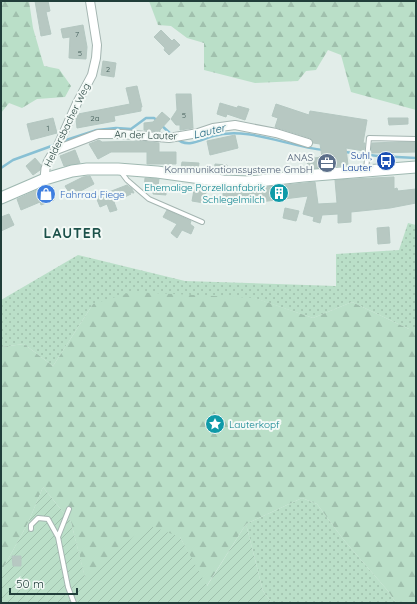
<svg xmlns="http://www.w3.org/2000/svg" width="417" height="604" font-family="Quicksand,sans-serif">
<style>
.grass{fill:url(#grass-dots)}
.forest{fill:url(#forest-firs)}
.garden{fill:url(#garden-furrows)}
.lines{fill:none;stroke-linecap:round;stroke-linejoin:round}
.stream{stroke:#88c0d4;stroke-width:2.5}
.building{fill:#b7c8c2;stroke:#b4c7c1}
.lane-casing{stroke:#a4b5b1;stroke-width:6}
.street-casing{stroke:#a4b5b1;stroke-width:10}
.secondary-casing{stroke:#a0b9b2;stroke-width:13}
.lane{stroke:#fff;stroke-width:4}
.street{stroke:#fff;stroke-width:8}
.secondary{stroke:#fff;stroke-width:11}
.labels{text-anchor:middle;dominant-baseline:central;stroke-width:4;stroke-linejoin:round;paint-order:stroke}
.number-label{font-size:8px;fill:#46605c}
.street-label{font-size:10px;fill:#213e3a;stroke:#f3f9f6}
.transit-label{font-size:10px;fill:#164399;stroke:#f3f9f6;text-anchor:end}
.service-label{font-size:10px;fill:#4e5e75;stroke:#f3f9f6;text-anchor:end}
.culture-label{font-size:10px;fill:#0d838f;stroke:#f3f9f6;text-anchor:end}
.shop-label{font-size:10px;fill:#366cbe;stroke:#f3f9f6;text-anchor:start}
.water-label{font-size:11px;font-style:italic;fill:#19627d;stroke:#f3f9f6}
.district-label{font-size:14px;font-weight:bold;letter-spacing:1px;fill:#1c514a;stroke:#f3f9f6}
</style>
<defs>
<pattern id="grass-dots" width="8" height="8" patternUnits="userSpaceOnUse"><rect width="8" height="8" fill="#badfc8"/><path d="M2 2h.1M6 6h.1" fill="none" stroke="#a0c0ad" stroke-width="1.8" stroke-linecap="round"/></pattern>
<pattern id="forest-firs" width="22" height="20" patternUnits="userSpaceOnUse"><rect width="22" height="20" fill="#badfc8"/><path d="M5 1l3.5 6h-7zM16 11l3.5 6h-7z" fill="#a0c0ad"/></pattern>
<pattern id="garden-furrows" width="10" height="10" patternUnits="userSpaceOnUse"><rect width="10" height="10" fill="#badfc8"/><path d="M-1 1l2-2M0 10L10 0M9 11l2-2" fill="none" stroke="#a0c0ad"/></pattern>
</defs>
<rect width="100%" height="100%" fill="#e2ede9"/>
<path class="grass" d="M408,223L416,225V329H409L352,302L313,318L254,298L93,304L53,366L24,344L1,347V300L78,255L185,281L336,286V254L399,250Z
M302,498L317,504L343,539L388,591L396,603H272L263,591L246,524Z"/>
<path class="forest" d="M1,1H29L33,28L44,66L59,69L71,86L65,97L37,99L22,108L9,103L1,113Z
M149,1H416V110L351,92L341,55L328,50L316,70L306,71L298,81L255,83L204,70V43L187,38L171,26L158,25Z
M132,292L255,298L313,318L352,302L409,329H416V603H396L388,591L343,539L317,504L302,498L246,524L206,587L180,537L85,578L71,522L43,487L28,523L1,572V347L24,344L53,366L93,304Z"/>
<path class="garden" d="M43,487L71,522L85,577L148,525L180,537L207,586L246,524L263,591L272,603H1V572L28,523Z"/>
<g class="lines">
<path class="stream" d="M161,125L172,135
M176,138C187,149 200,140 213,136C248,126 289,147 324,150
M63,141L97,130L116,128L131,129L146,118H154L158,121
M345,152L378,156L416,158
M1,168L13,160L57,144"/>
</g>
<path class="building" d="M35,1H48L50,11L46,12L51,34L41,36Z
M83,25L87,47L86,59L69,58L70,37L63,38L61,29Z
M161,30L172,41L174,39L180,45L169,55L164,50L165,48L154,37Z
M103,61L116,63L114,77L101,75Z
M137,86L142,107H141V111L114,116L115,121L77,128L76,119L78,114L130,104L126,88Z
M176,94H191L193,128L180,130V125H176L171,119L177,110Z
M220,103L237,108L238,106L249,109L245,120L227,114L226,117L217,114Z
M276,104L309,115L310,111L367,120L363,143H365L364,151L346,148L348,165L308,169L307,159L322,157L320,144L313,143L312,140L310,138L275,127L278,118L272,116Z
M162,112L170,119L160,130V132L144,130V123L153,122Z
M53,118L57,133L31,140L27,124Z
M388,118H408V124L389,125Z
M235,135L238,148L210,155L207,141Z
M99,140L102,142L141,141L159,143V152H176V164H147V152H111L98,159L89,144Z
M399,142H416V152L371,153L372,143Z
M75,150L80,163L64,166L60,156Z
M35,158L41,165L40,170L33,175L26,166Z
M182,162L199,163L198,170L181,168Z
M215,164L227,165V174L214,173Z
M90,176L94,184L71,196L65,186L83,177Z
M394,177V189L397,188L398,191L416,189V203L390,208L351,212V222L338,223V214L322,215L320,223L313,221L314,217L303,214L308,196L244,204V201L224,204L223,195V192L236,190L315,182L318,204L337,203L335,180L372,178Z
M145,178L159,179L158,186H166V195L153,194V191L144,190Z
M127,185L132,189L134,193L126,192L131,194L114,202L117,210L110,212L107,204L100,207L96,197Z
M49,187L54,200L41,205L40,202L21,210L17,199L39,189V191Z
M194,190L206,192L204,203L192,201Z
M285,208L299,211L296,221L283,218Z
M167,210L191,221L190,224L194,227L191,234L182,230L177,238L171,233L177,224L163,217Z
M9,214L14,225L1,231V217Z
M389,227L390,243L378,244L377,228Z
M12,556H21V566H13Z"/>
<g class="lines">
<defs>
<path id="lane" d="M366,170L369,138L416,139
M121,172L127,180L149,199L202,222
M69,509L58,537L68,587L74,603
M31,529V525L38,518L48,519L58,537"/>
<path id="street" d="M56,150L98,134H122L169,138L198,133L213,128L235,125L276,133L308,143
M45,179C44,168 48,158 56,150L77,103L92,75L96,58L97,45L90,1"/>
<path id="secondary" d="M1,198L45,179L72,171L87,169H118L157,172L223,181L249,182L303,176L416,167"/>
</defs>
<use href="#lane" class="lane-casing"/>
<use href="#street" class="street-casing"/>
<use href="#secondary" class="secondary-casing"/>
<use href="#lane" class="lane"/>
<use href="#street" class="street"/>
<use href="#secondary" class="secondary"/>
</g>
<defs>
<symbol id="bus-disc" viewBox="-11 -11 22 22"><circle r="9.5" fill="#1a4fb4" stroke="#f3f9f6"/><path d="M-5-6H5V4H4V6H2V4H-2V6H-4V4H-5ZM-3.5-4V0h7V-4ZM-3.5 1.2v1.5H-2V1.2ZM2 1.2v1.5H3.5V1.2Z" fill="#fff"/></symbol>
<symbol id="office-disc" viewBox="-11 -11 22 22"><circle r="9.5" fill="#5c6f8a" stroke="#f3f9f6"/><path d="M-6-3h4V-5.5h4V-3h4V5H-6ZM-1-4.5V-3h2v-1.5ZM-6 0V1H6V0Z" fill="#fff"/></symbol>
<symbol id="building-disc" viewBox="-11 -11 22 22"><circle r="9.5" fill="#0f9aa8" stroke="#f3f9f6"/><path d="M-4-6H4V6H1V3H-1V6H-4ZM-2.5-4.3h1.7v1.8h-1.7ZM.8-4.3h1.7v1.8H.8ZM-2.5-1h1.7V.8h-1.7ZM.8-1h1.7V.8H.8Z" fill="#fff"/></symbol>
<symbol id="shop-disc" viewBox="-11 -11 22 22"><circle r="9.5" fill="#3f7fe0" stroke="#f3f9f6"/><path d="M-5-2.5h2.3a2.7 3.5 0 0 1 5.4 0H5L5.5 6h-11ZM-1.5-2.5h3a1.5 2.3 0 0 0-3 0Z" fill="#fff"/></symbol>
<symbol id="sight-disc" viewBox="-11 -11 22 22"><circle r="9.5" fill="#0f9aa8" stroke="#f3f9f6"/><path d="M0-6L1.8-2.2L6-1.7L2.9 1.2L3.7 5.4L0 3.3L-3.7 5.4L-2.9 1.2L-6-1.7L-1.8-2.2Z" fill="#fff"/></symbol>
</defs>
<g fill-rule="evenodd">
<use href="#bus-disc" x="375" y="150" width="22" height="22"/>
<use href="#office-disc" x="316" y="152" width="22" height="22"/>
<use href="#building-disc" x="268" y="182" width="22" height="22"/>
<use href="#shop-disc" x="35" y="183" width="22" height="22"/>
<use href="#sight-disc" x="204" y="413" width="22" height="22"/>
</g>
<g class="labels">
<g class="number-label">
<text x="77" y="34">7</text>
<text x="80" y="53">5</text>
<text x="108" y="69">2</text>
<text x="184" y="115">5</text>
<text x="95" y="118">2a</text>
<text x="48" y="128">1</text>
</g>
<g class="street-label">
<text transform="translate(67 125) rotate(-64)">Heldersbacher Weg</text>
<text transform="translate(146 135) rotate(2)">An der Lauter</text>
</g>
<g class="transit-label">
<text x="372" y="155">Suhl,<tspan x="372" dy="12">Lauter</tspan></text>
</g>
<g class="service-label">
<text x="313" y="157">ANAS<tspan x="313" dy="12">Kommunikationssysteme GmbH</tspan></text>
</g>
<g class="culture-label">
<text x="265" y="187">Ehemalige Porzellanfabrik<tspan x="265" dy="12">Schlegelmilch</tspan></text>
<text x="229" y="424" text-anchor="start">Lauterkopf</text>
</g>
<g class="shop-label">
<text x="60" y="194">Fahrrad Fiege</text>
</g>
<g class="water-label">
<text transform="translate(209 131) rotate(-14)">Lauter</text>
</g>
<g class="district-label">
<text x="73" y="233">LAUTER</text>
</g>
</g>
<rect width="417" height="604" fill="none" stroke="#213e3a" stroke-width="4"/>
<path d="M10 588v6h67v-6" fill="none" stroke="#213e3a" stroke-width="2"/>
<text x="16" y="588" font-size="12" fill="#213e3a" stroke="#f3f9f6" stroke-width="3" paint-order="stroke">50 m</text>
</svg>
